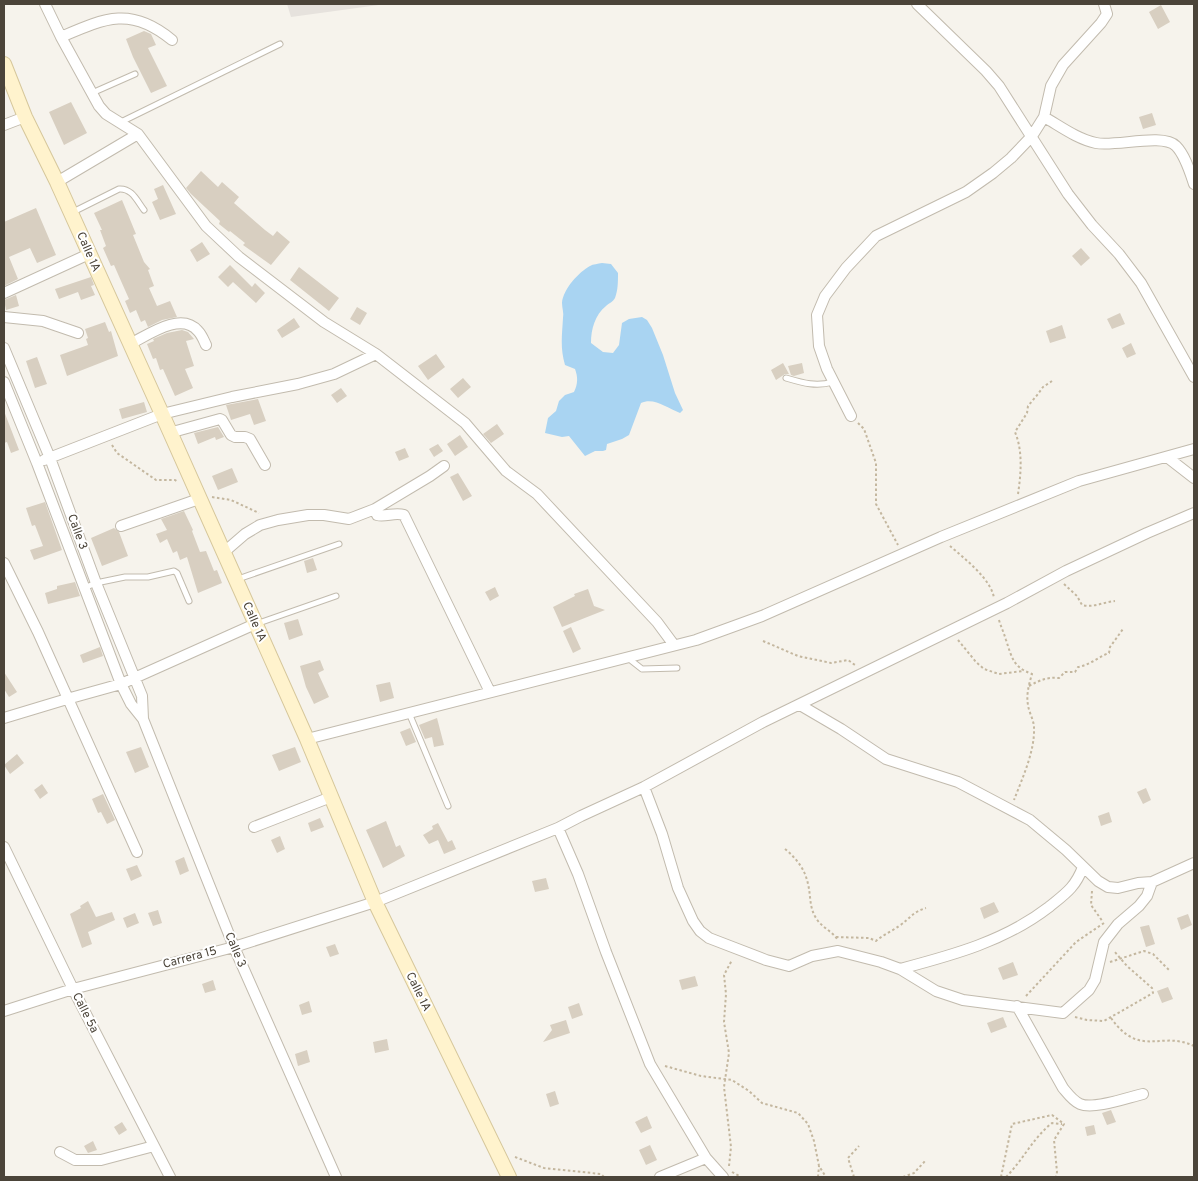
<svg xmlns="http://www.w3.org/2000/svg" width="1198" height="1181" font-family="Overpass,sans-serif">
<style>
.industrial{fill:#e6e2dd}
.water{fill:#a9d4f2}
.building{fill:#d8cfc1}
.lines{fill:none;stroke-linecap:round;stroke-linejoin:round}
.lane-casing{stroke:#c2bbae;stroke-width:7}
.street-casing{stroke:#c2bbae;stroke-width:12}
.secondary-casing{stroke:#d6c79b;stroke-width:16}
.path{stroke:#c4b79f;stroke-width:2;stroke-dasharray:2.5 2.5;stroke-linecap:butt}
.lane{stroke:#fff;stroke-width:5}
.street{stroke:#fff;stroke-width:10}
.secondary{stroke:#fff3cd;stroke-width:14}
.labels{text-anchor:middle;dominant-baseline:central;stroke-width:4;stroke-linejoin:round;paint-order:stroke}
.street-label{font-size:12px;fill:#4b4439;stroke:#fff}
</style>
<rect width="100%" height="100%" fill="#f6f3ec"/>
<path class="industrial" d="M287,4H386L291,17Z"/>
<path class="water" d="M602,263L611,264L618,273C618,282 618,290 615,298C613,302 609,303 606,306C595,315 591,329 591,343L603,352L613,353L619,345L622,323L629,319L642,317L647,320L652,328L663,355L675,393L683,410L680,413C667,408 654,397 641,403L629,435L622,439L607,444L606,450L603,451H595L585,456L569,436L562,437L545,433L548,418L556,411L559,401L565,395L574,392C578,384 578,377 575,369L565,365C560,348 562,335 563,318C564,313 562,308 562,303C563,289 579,272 590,266C593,264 598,264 602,263Z"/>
<path class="building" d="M1161,5L1170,22L1158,29L1149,12Z
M144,31L151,34L156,45L148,48L167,86L151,93L133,57L126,39Z
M71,102L87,133L64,145L49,112Z
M1152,113L1156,125L1143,129L1139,117Z
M201,171L218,187L222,182L239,197L234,203L265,230L273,236L277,231L290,242L271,265L243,245L245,243L230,231L229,232L219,224L220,221L191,194L186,188Z
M163,185L176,214L160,220L152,202L158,199L154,189Z
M122,200L136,234L133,235L144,262L150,269L148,270L154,286L149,288L157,306L170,301L177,317L162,320L148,327L145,320L141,322L136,310L130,313L125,301L129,299L121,281L114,265L111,266L103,248L106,246L100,230H102L94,213Z
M36,208L56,255L37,263L30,248L9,257L18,279L4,286V222Z
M202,242L210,254L197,262L190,250Z
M1081,248L1090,258L1081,266L1072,256Z
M230,265L252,287L255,283L265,293L256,303L233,282L228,287L218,277Z
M299,267L339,298L329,311L290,280Z
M91,277L94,285L91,286L95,295L81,300L78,292L59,299L55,289Z
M16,295L19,306L6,310L4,300Z
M357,307L367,313L360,325L350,319Z
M1120,313L1125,324L1112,329L1107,319Z
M294,318L300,327L282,338L277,330Z
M105,322L109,332L111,331L118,356L67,376L60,355L88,345L86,339L88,338L85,329Z
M1062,325L1066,338L1050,343L1046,331Z
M182,330L188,332L194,339L186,341L194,366L185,369L193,388L175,396L163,369L160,370L156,358L153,359L147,344L154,341L153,339L167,333Z
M1131,343L1136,354L1127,358L1122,348Z
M436,354L445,367L428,380L418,366Z
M37,357L47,384L35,388L26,361Z
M783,363L789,374H785L776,380L771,370Z
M802,363L804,373L794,376L791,375L788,366Z
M463,378L471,387L458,398L450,389Z
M341,388L347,396L337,403L331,395Z
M258,399L266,421L254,425L250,414L231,420L226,405Z
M144,402L147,412L122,419L119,409Z
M4,411L19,450L11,453L7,442L4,443Z
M497,424L504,434L491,443L483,434Z
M218,427L224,437L216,440L215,437L198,444L194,433Z
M460,435L468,447L455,456L447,444Z
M438,444L443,451L434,457L429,449Z
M405,448L409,457L399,461L395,452Z
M232,468L238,482L218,490L212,476Z
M458,473L472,496L463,501L450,477Z
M45,502L62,550L34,560L30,550L43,546L35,525L32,526L26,508Z
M184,511L193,530L192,531L200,552L206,551L214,571L217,570L222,583L198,593L187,557L180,560L177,551L173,553L167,539L160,543L156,534L167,530L161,519Z
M114,528L119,532L128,556L102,566L91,538Z
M313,558L317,570L307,573L304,561Z
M75,582L80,596L48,604L45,593L57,589V586Z
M495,587L499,596L490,601L485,592Z
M588,589L594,606L605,610L562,627L553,607L575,596L574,594Z
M298,619L303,635L289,640L284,623Z
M571,627L581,649L573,653L563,631Z
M100,647L103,656L83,663L80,655Z
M320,660L324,670L318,673L329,697L314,704L306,687L300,666Z
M4,672L17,692L9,697L4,689Z
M390,682L394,698L380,702L376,685Z
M437,718L444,745L434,747L432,737L425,739L419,725Z
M410,728L416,742L406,746L400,732Z
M141,747L149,767L135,773L126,752Z
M295,747L301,762L279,771L272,755Z
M17,754L24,763L10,774L4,765Z
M42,784L48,793L40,799L34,790Z
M1146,788L1151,800L1143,804L1137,792Z
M103,794L115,820L107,824L101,812L98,813L92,799Z
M1109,812L1112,822L1101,826L1098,816Z
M320,818L324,827L311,832L308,823Z
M386,821L396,847L400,845L405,856L383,868L366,830Z
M438,823L448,842L452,840L456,849L444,854L438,840L429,844L423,835L433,829L432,826Z
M280,836L285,849L277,853L271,840Z
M184,857L189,871L180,875L175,861Z
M137,865L142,876L131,881L126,869Z
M546,878L549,889L535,892L532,881Z
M88,901L96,917L112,912L115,920L88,932L92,944L82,948L70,914L81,908L80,906Z
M994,902L999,912L984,919L980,908Z
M158,910L162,923L153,926L148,913Z
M135,913L139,923L127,928L123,918Z
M1188,914L1192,925L1181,930L1177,918Z
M1149,925L1155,944L1146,947L1140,927Z
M335,944L339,954L330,957L326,947Z
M1013,962L1018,975L1003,980L998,968Z
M695,976L698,986L682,990L679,980Z
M213,980L216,990L205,993L202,984Z
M1168,987L1173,999L1162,1003L1157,991Z
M309,1001L312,1012L302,1015L299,1005Z
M579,1003L583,1015L572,1019L568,1007Z
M1003,1017L1007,1027L991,1033L987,1023Z
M566,1020L570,1033L543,1042L552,1030L550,1025Z
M387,1039L389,1050L375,1053L373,1042Z
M307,1050L310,1062L298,1066L295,1054Z
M555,1091L559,1104L550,1107L546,1094Z
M1111,1110L1116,1122L1107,1125L1102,1113Z
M647,1116L652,1128L641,1133L635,1122Z
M122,1122L127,1130L119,1135L114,1127Z
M1094,1125L1096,1134L1087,1136L1085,1127Z
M93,1141L97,1150L88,1153L84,1146Z
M650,1145L657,1160L646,1165L639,1150Z"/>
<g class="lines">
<defs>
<path id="lane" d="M92,93L135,74
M121,122L280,44
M71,213L119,189C132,188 137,201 144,210
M786,378C803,383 816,387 833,382
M238,579L339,544
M84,588L96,583L125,577H148L174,571L177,573L189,601
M256,624L336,596
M628,658L642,669L677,668
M409,713L448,806"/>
<path id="street" d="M45,4L61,37L99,106L106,114L138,134L206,226L239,257L324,322L376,354L465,423L506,471L537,494L657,622L674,645
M917,4L986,71L999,86L1068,194L1092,225L1119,254L1141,283L1194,377
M61,37C105,18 131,6 172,40
M1044,117C1060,126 1077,139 1096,143C1115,147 1163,133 1176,146C1185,155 1190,172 1194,184
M4,125L25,117
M57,182L138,134
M4,293L89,254
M4,317L43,321L78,333
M130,344C148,335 181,311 198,331C202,335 204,341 206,345
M4,348L50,458L96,583L142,696L143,719
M4,382L37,463L121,684L131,704L143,719L234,947L336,1177
M851,416L827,369L819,346L817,315L825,296L846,268L876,236L966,192L993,173L1011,158L1032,136L1044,117L1051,86L1063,65L1101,23L1107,14L1104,4
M169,433L220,419L222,420L231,435L235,437H245L250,439L265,465
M1167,457L1194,478
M44,460L162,414L232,397L298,384L334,374L376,354
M375,509L430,476L444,466
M121,526L199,499
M223,553L245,534L260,525L278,520L308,515H324L349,519L375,509L377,515C386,517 395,512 404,515L490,692
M4,563L38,632L137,852
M800,705L841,729L886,759L958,782L1030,820L1066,850L1098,881L1108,887L1118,888L1138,883L1152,882L1194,863
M4,718L67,699L121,684L255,624
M307,739L696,640L762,616L941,537L1079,481L1194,449
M644,787L662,834L678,888L693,921L700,931L709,938L766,960L789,966L812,956L838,951L881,962L900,969L936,991L963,1000L1063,1013L1089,990L1095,980L1104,942L1118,924L1139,906L1147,896L1152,882
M254,827L331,797
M558,828L578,874L606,952L650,1064L706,1158L723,1177
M4,847L73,989L170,1177
M900,969C953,955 1005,941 1049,907C1065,894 1075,888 1083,867
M1017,1006L1063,1088C1068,1094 1073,1101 1080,1104C1094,1110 1129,1097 1143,1094
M4,1011L73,989L234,947L375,902L558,828L581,816L644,787L763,722L1007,603L1066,571L1147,533L1194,513
M60,1152L75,1160H101L154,1146
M660,1177L706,1158"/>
<path id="secondary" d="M4,64L25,117L57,182L162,414L307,739L375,902L509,1177"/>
</defs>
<use href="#lane" class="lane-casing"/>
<use href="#street" class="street-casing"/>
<use href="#secondary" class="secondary-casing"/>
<path class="path" d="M858,423L864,429L876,463V504L898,545
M112,445L117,453L156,480H175L178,482
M1018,494C1021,474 1023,451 1015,432L1027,413L1028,406L1038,394L1043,387L1052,381
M212,497L231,500L259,513
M950,546C965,559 991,579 994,598
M1064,584L1077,596L1082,605C1093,608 1104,602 1115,601
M999,620C1001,627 1004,633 1006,640C1012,658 1013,667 1032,674C1029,684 1026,695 1028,705C1029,713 1034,720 1034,728C1035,751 1022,779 1014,800
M958,640L976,662L984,669L999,674L1023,671
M763,641L798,656L831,663L848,660L855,665
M1029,686C1040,680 1047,677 1059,678L1065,672H1075L1078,667C1090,665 1098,657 1109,653L1110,647L1123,629
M785,849C796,858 805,869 808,884C811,896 809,907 816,918C821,927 832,931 838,940
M1092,891L1091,905L1103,922
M836,937L869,938L876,941C883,935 892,931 899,926C910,919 912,912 926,908
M1110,962L1144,951L1153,954L1169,970
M1026,996L1076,942L1104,923
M1075,1017L1087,1020L1104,1021L1153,993L1152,988L1127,966L1114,951
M1111,1018C1140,1059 1161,1030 1194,1046
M665,1066L701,1076L732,1080L749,1091L762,1103L798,1113L808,1124L814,1141L819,1166L826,1177
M515,1157L544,1168L601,1174L604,1177
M729,1166L731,1147L724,1087L729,1053L724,1022L726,994L724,975L732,960
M732,1172L741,1177
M818,1177L819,1166
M854,1177L848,1158L859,1146
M903,1177L914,1173L926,1160
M1001,1177L1012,1124L1052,1115L1064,1124L1054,1140L1057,1172L1056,1177
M1006,1177C1023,1160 1033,1138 1052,1123L1062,1124"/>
<use href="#lane" class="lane"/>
<use href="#street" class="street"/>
<use href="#secondary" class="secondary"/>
</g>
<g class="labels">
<g class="street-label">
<text transform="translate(88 252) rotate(66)">Calle 1A</text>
<text transform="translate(77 532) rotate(70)">Calle 3</text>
<text transform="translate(254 622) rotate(66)">Calle 1A</text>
<text transform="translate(235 950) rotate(67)">Calle 3</text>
<text transform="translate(190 958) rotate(-15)">Carrera 15</text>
<text transform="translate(418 992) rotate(64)">Calle 1A</text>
<text transform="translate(85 1013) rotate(63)">Calle 5a</text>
</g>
</g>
<rect width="1198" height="1181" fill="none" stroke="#4b4439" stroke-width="10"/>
</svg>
